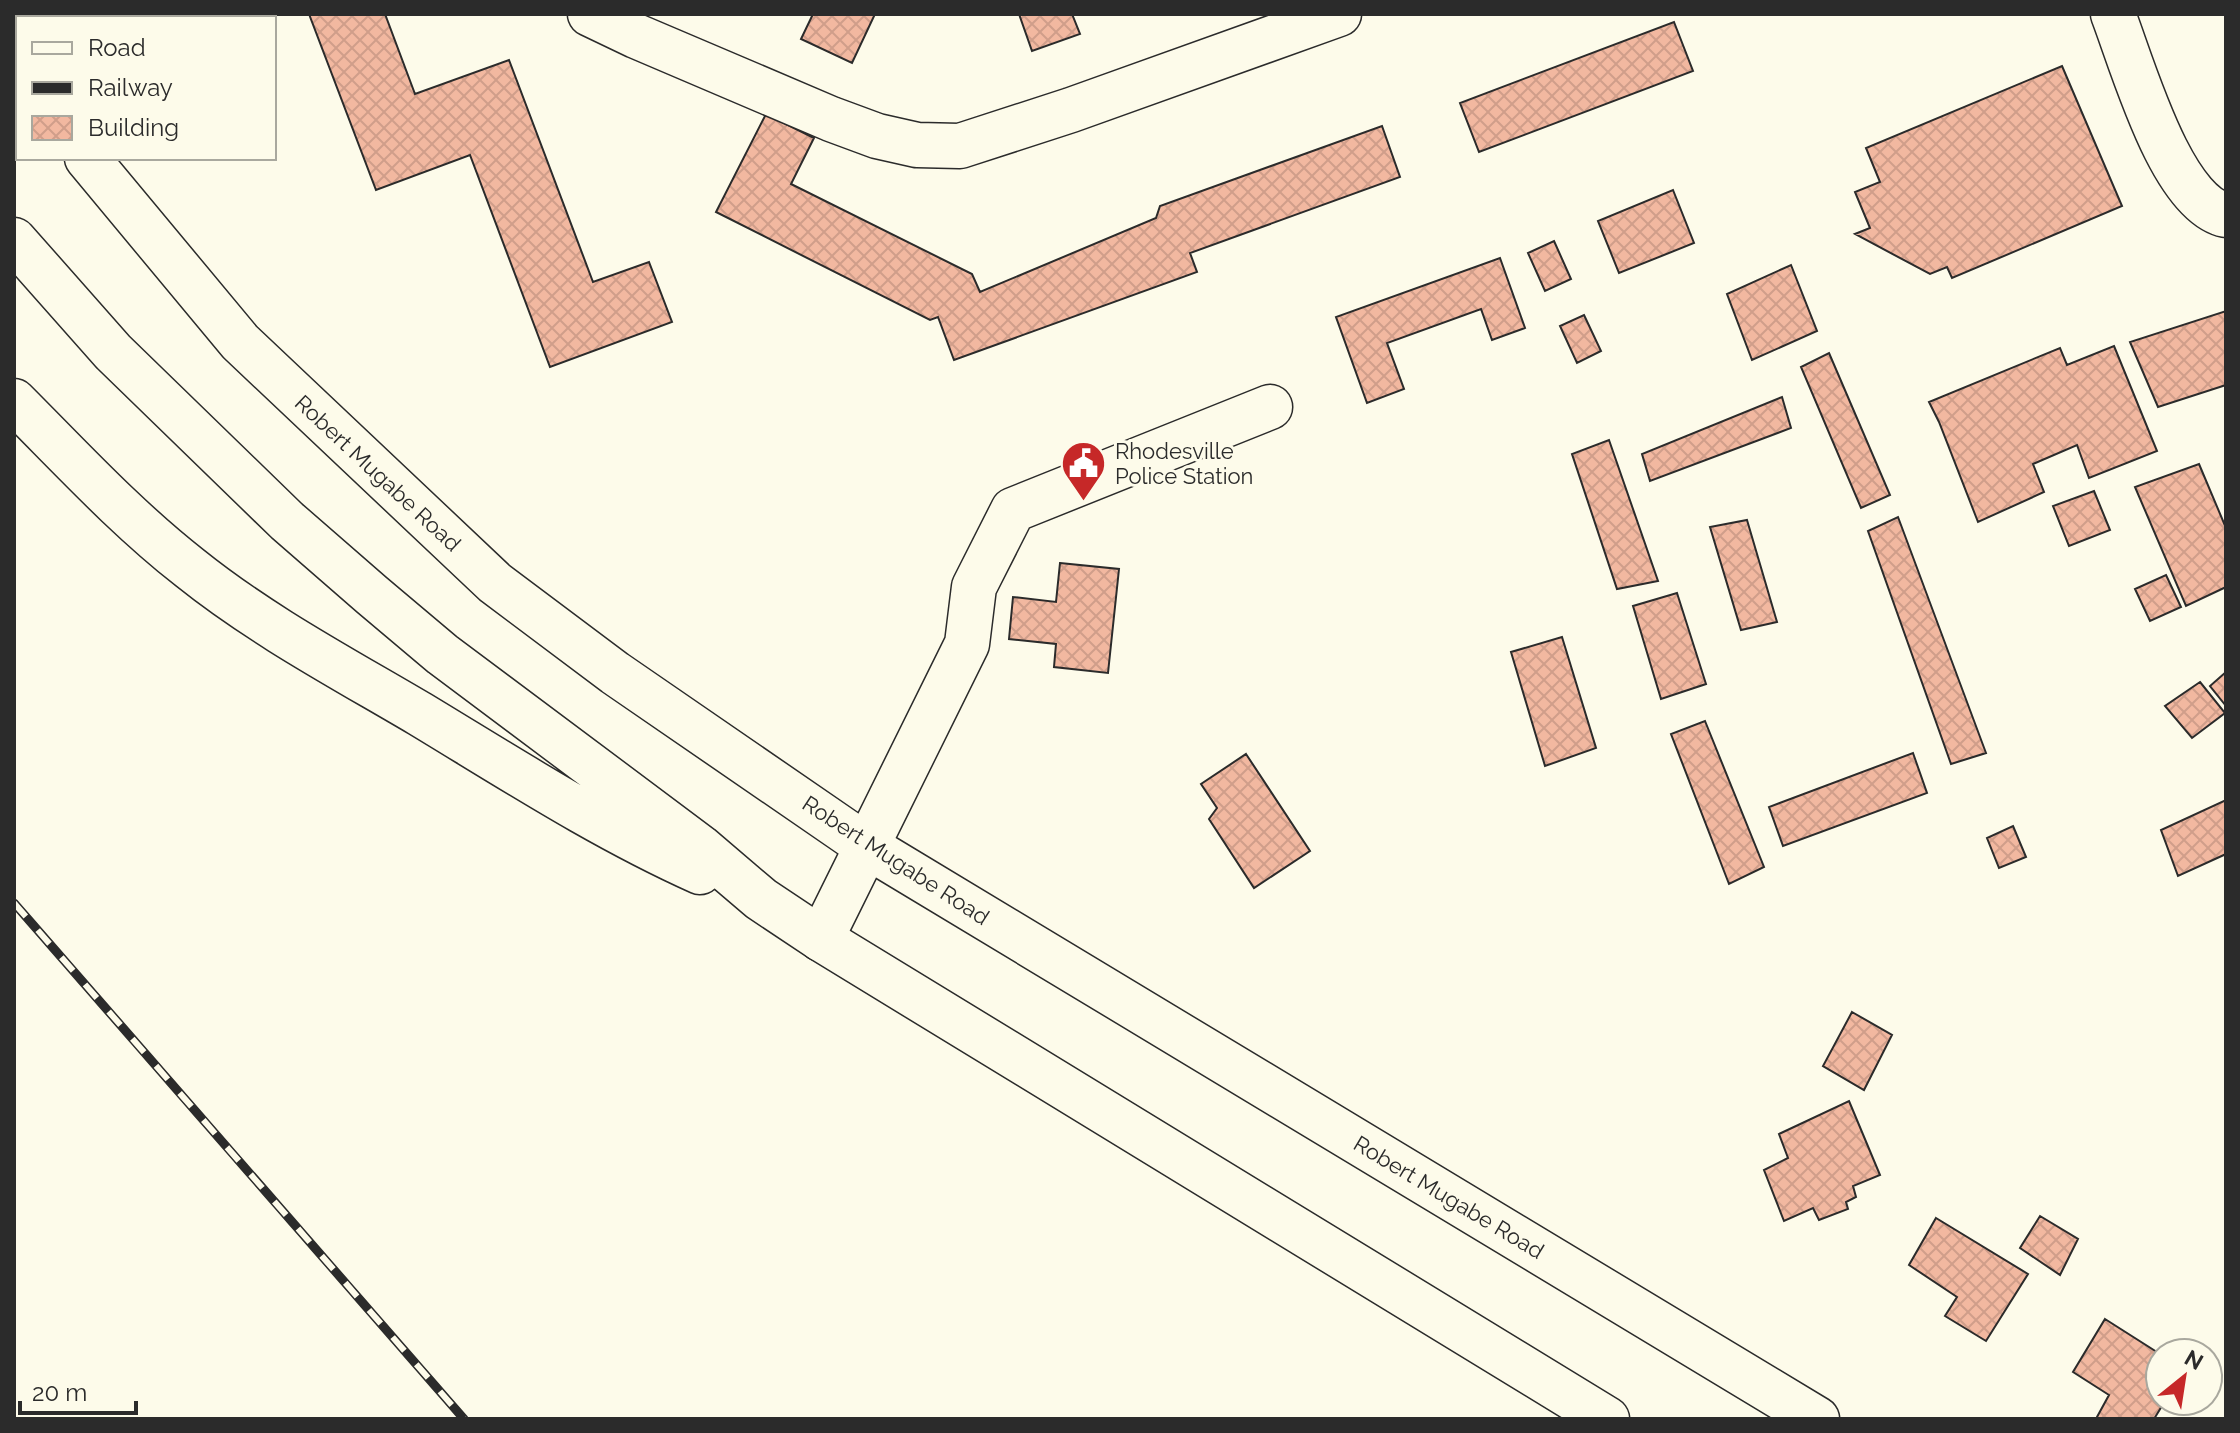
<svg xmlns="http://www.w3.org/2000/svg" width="2240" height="1433" font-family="Raleway,sans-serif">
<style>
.building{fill:url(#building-cross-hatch);stroke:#2b2b2b;stroke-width:2}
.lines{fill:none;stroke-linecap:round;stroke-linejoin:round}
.minor-casing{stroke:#2b2b2b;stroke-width:47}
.major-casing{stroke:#2b2b2b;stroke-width:47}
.minor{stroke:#fdfbea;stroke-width:44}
.major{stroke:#fdfbea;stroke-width:44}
.rail-casing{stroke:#2b2b2b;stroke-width:9}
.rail{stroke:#fdfbea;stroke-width:6;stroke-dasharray:18;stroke-linecap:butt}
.labels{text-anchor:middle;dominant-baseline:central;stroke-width:6;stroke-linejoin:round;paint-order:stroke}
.poi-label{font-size:22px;fill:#2b2b2b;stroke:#fdfbea;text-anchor:start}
.street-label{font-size:22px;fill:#2b2b2b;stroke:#fdfbea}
</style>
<defs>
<pattern id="building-cross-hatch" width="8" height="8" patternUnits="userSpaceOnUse" patternTransform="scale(2)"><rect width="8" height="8" fill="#f2b8a0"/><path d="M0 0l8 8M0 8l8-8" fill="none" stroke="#d09e8a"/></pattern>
</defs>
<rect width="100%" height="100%" fill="#fdfbea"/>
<path class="building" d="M309,14H385L415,94L509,60L593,282L649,262L672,322L550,367L470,155L376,190Z
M813,14H875L852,63L801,39Z
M1019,14H1072L1080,34L1032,51Z
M1674,22L1693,71L1479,152L1460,103Z
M2062,66L2122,206L1952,278L1947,267L1930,274L1855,234L1870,228L1855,192L1880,182L1866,148Z
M766,114L814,138L791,184L972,274L980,292L1156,218L1160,206L1382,126L1400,177L1190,253L1197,272L954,360L938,317L930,320L716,212Z
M1673,190L1694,243L1619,273L1598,221Z
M1554,241L1571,279L1545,291L1528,253Z
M1500,258L1525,328L1492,340L1481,309L1387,343L1404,389L1367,403L1336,317Z
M1791,265L1817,331L1752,360L1727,294Z
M2226,311V385L2158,407L2130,342Z
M1584,315L1601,351L1577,363L1560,326Z
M2114,346L2157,451L2089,478L2077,445L2033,464L2044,492L1978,522L1939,422L1929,402L2060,348L2067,365Z
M1829,353L1890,495L1861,508L1801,367Z
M1782,397L1791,428L1650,481L1642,454Z
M1609,440L1658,581L1617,589L1572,454Z
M2199,464L2226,528V587L2186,606L2135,487Z
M2094,491L2110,530L2069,546L2053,506Z
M1898,517L1986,753L1951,764L1868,531Z
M1747,520L1777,622L1741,630L1710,527Z
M1060,563L1119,569L1108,673L1054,667L1056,644L1009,639L1013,597L1056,602Z
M2166,575L2181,607L2150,621L2135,589Z
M1677,593L1706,684L1661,699L1633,606Z
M1562,637L1596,748L1545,766L1511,652Z
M2226,672V706L2210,686Z
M2200,682L2225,713L2192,738L2165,706Z
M1705,721L1764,867L1729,884L1671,734Z
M1913,753L1927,793L1783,846L1769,807Z
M1246,754L1310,851L1254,888L1209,819L1217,808L1201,784Z
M2226,800V854L2178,876L2161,830Z
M2013,826L2026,857L1999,868L1987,838Z
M1852,1012L1892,1035L1864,1090L1823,1066Z
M1849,1101L1880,1175L1853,1186L1856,1197L1846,1202L1848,1209L1819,1220L1813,1208L1784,1221L1764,1170L1788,1158L1779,1134Z
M2040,1216L2078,1239L2060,1275L2020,1248Z
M1936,1218L2028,1274L1986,1341L1945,1316L1957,1297L1909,1265Z
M2105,1319L2160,1354V1401H2165L2154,1419H2100L2097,1417L2109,1395L2073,1372Z"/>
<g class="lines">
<defs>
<path id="minor" d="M590,14L636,36L831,119L877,136L917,145L960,146L1071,110L1339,14
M2113,14C2132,63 2171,204 2226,215
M14,69L18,74
M87,158L240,342L495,583L615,673L868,847L1817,1419
M821,939L967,644L974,587L1013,510L1270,407"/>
<path id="major" d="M14,240L113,352L287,521L372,595L442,654L700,847L761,899L821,939L1607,1419
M14,401C71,458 126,518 190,568C261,625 342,668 420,714C511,769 602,828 700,872"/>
</defs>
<use href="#minor" class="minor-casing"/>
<use href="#major" class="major-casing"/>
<use href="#minor" class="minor"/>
<use href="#major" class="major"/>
<defs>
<path id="rail" d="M14,903L464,1419"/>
</defs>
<use href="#rail" class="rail-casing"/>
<use href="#rail" class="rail"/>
</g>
<defs>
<symbol id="civic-pin" viewBox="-11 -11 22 30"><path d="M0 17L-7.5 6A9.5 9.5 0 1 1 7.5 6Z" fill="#c62828" stroke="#fdfbea"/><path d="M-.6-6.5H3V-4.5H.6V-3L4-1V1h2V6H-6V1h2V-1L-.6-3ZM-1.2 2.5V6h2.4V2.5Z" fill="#fff"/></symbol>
</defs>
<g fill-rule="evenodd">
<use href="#civic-pin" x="1058" y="438" width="51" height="69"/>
</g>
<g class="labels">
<g class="poi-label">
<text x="1115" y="451">Rhodesville<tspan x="1115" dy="25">Police Station</tspan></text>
</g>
<g class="street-label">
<text transform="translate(378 473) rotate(43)">Robert Mugabe Road</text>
<text transform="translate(896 860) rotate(33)">Robert Mugabe Road</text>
<text transform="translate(1449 1197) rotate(31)">Robert Mugabe Road</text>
</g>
</g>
<rect width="2240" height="1433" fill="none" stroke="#2b2b2b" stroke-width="32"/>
<rect x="16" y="16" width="260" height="144" fill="#fdfbea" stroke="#a9a89e" stroke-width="2"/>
<rect x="32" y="42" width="40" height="12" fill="#fdfbea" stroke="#a9a89e" stroke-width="2"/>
<text x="88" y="56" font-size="24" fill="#2b2b2b">Road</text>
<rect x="32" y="82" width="40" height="12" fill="#2b2b2b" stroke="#a9a89e" stroke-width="2"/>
<text x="88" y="96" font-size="24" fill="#2b2b2b">Railway</text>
<rect x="32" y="116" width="40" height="24" fill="url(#building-cross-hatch)" stroke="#a9a89e" stroke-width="2"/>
<text x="88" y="136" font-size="24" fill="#2b2b2b">Building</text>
<g transform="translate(2184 1377) rotate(30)"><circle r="38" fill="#fdfbea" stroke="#a9a89e" stroke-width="2"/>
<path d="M0-6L14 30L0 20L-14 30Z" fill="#c62828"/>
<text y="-12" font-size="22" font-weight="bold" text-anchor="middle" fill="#2b2b2b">N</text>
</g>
<path d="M20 1401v12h116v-12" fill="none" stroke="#2b2b2b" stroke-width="4"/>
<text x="32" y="1401" font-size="24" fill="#2b2b2b" stroke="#fdfbea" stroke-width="6" paint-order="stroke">20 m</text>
</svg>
